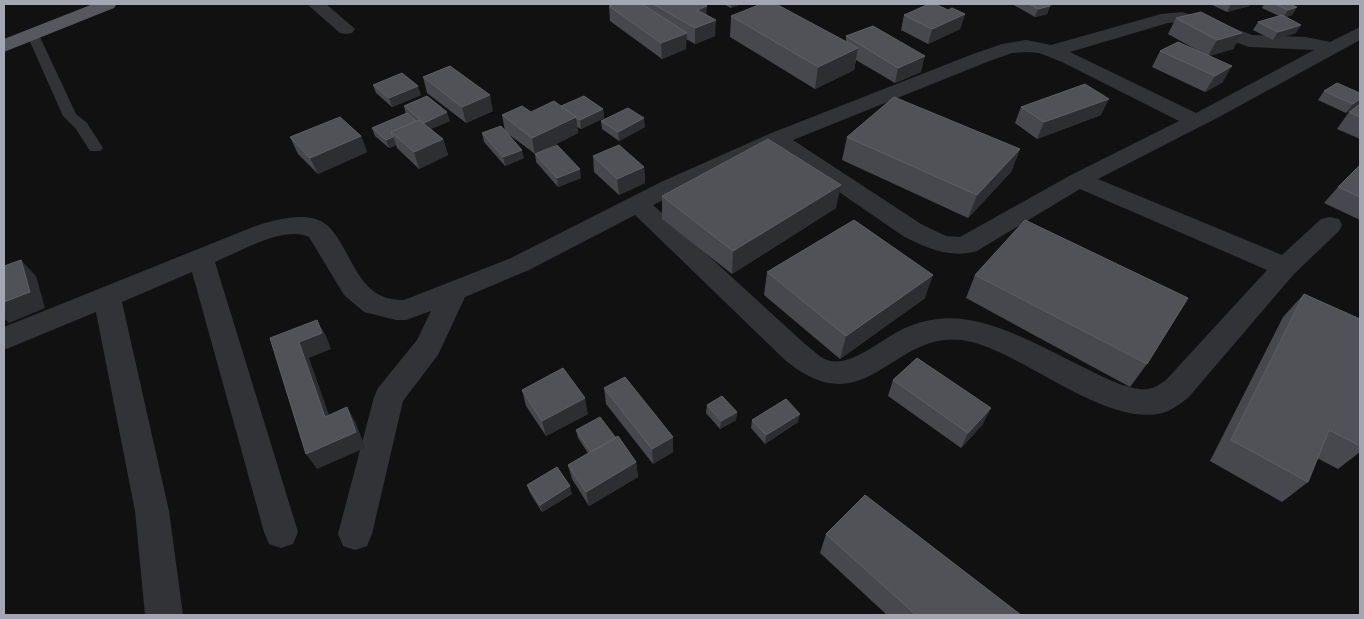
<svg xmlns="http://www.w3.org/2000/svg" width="1364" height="619" font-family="'Nunito Sans',sans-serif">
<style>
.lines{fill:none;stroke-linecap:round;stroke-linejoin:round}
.service{fill:#323337;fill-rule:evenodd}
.minor{fill:#323337;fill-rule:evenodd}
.trunk{fill:#57585f;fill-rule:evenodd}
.wall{fill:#47484d}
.shaded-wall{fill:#2d2e31}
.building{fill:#515258;stroke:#5e6066}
</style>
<rect width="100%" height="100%" fill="#111112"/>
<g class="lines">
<path class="service" d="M33,31L39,35L76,114L87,123L103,148L100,151H90L76,129L63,116L27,35Z"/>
<path class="minor" d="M307,4H326L355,29L352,33L346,34L340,33Z
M1182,12L1216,21L1252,35L1306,37L1330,42L1360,27V40L1219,117L1098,179L1282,255L1321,219L1330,217L1339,219L1342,225L1339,231L1294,274L1188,398C1178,405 1170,412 1158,414C1102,423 1026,356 972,342C893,322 870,430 785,360L635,215L529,270L465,297L438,355L403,401L372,534L367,546L355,550L343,546L338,534L374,397L378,388L417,340L431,311L406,320H396L364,312L344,295L309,237C284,225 239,252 215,262L298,532L293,544L281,548L269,544L264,532L192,272L122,302L169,511L183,615H145L135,511L96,312L4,350V327L253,227C273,220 310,209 328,226C354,252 356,301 404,300L511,258L661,182L769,134L973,54L1002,44L1026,40L1051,45L1161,14ZM1181,22L1249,47L1314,50L1196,113L1070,52L1168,23ZM1026,52L1039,53L1062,62L1179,121L1071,175L960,237L946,236L921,224L793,140L987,62L1012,53ZM775,148L903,236C927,248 950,259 977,251L1080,189L1267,270L1166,380C1149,393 1142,390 1122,385C1068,364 996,312 938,319C927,320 916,323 905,328C884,337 850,369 827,360C819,357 812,349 805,344L653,205Z"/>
<path class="trunk" d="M93,4H117L114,8L4,52V39Z"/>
</g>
<path class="wall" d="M616,4H702L715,36L695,44L686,39V49L662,59L610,21L609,6Z
M723,4H740L731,8Z
M1012,4H1056L1050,6L1047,14L1035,17Z
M1210,4H1251L1249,6L1227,12Z
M1264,4H1290L1297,7L1292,15L1286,17L1296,33L1273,40L1253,30L1258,22L1279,16L1262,8Z
M948,10L965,14L960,29L928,44L901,30L904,15Z
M731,16L846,41V36L921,72L895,83L856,60L854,70L815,89L730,37Z
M1176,18L1242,33L1233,49L1209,56L1223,82L1205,92L1152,67L1160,51L1204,54L1168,34Z
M423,77L493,111L466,123L427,93Z
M373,85L421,95L392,107L376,93Z
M1324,91L1360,93V103L1346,113L1318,100Z
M1360,104V139L1337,129L1349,112Z
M404,106L450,121L431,129L443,139L448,155L419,169L397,148L396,145L389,148L375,136L372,128L406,114Z
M561,106L603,109L604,118L581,129L577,127L578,133L544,150L581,178L558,187L536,162L535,154L507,133L524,158L505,166L484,142L482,133L505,131L502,115L531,112Z
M1021,107L1101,115L1037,139L1015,123Z
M601,121L645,127L619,141L602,129Z
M361,136L367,152L318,174L298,154L290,137Z
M847,137L1020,149L1011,172L968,218L842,160Z
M593,156L644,167L645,183L619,195L594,172Z
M1360,165V220L1324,203L1338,187Z
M662,196L836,208L732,274L662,219Z
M767,272L925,298L840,359L764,295Z
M975,275L1147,364L1130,387L966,298Z
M1304,294L1360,446V452L1338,469L1317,458L1308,482L1282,502L1210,461L1283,317Z
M893,380L983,424L961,448L888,396Z
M604,388L673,452L653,464L606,404Z
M522,390L588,414L546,436L526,406Z
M707,405L737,412L736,420L720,429L706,413Z
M752,420L798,422L765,444L751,428Z
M576,430L616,438L636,462L638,477L589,506L572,479L568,465L588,453L578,438Z
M527,485L572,494L542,512L530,493Z
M826,534L1021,615H887L820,553Z"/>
<path class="shaded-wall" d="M731,4H740L731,8Z
M1044,4H1056L1050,6L1047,14L1035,17L1038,9Z
M1231,4H1251L1249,6L1227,12Z
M707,6L706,22L697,10Z
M1297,7L1292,15L1283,18L1288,10Z
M965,14L960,29L928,44L932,29Z
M716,20L715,36L695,44V28Z
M1301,25L1296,33L1273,40L1278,32Z
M687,33L686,49L662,59L661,43Z
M1242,33L1233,49L1208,56L1217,40Z
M858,48L854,70L815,89L818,67Z
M925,56L921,72L895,83L898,68Z
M1232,66L1223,82L1205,92L1215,76Z
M418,86L421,95L392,107L389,98Z
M490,95L493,111L466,123L462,107Z
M1109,99L1101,115L1037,139L1044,122Z
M1360,99L1359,104L1346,113L1353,104Z
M603,109L604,118L581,129L580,120Z
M447,112L450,121L426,131L424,123Z
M576,117L578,133L535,155L532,138Z
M644,118L645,127L619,141L618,132Z
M361,136L367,152L318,174L310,158Z
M393,137L396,145L389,148L386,140Z
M443,139L448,155L419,169L414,152Z
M1020,149L1011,172L968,218L977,195Z
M522,150L524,158L505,166L503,157Z
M644,167L645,183L619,195L617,179Z
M580,169L581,178L558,187L557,178Z
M841,185L836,208L732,274L733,251Z
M21,260L36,276L45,308L9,323L4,318V302Z
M933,275L925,298L840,359L846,336Z
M317,320L326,336L331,349L309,358L335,432L325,417L299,342Z
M585,398L588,414L546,436L542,421Z
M347,407L356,423L365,448L317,469L306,454Z
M991,408L983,424L961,448L968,433Z
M737,412L736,420L720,429L721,421Z
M800,414L798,422L765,444L766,435Z
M673,437V452L653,464L652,449Z
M636,462L638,477L589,506L586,492Z
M570,486L572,494L542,512L540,505Z"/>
<path class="building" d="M616,4H642L687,33L661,43L609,6Z
M653,4H702L707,6L697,10L716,20L695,28Z
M761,4H776L858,48L818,67L731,16Z
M929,4H935L948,10L952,8L965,14L932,29L904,15Z
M1029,4H1047L1050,6L1038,9Z
M1275,4H1290L1297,7L1288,10Z
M1201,12L1242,33L1217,40L1176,18Z
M1282,15L1301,25L1278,32L1258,22Z
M873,26L925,56L898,68L846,36Z
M1178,42L1232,66L1215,76L1160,51Z
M450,66L490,95L462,107L423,77Z
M402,73L418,86L389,98L373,85Z
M1337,83L1360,93V99L1353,104L1324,91Z
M1085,84L1109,99L1044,122L1021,107Z
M427,96L447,112L424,123L404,106Z
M584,96L603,109L580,120L576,118V117L561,106Z
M894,97L1020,149L977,195L847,137Z
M554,101L576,117L532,138L502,115L522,106L531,112Z
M1360,104V117L1349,112Z
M628,108L644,118L618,132L601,121Z
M407,113L416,121L391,132L393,137L386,140L372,128Z
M340,117L361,136L310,158L290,137Z
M419,120L443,139L414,152L391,132Z
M501,126L522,150L503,157L482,133Z
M768,139L841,185L733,251L662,196Z
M557,145L580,169L557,178L535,154Z
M619,145L644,167L617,179L593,156Z
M1360,165V197L1338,187Z
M854,220L933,275L846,336L767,272Z
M1025,220L1188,298L1147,364L975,275Z
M21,260L30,292L4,302V266Z
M1304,294L1360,319V446L1329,430L1308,482L1231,440Z
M317,320L322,333L299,342L325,417L347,407L356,432L306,454L270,338Z
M917,358L991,408L968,433L893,380Z
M563,368L585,398L542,421L522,390Z
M625,377L673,437L652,449L604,388Z
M722,396L737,412L721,421L707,405Z
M786,399L800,414L766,435L752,420Z
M600,417L616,438L591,452L576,430Z
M618,436L636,462L586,492L568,465Z
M557,467L570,486L540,505L527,485Z
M865,495L1021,615H916L826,534Z"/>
<rect width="1364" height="619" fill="none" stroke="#a4a7b2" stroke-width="10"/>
</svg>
